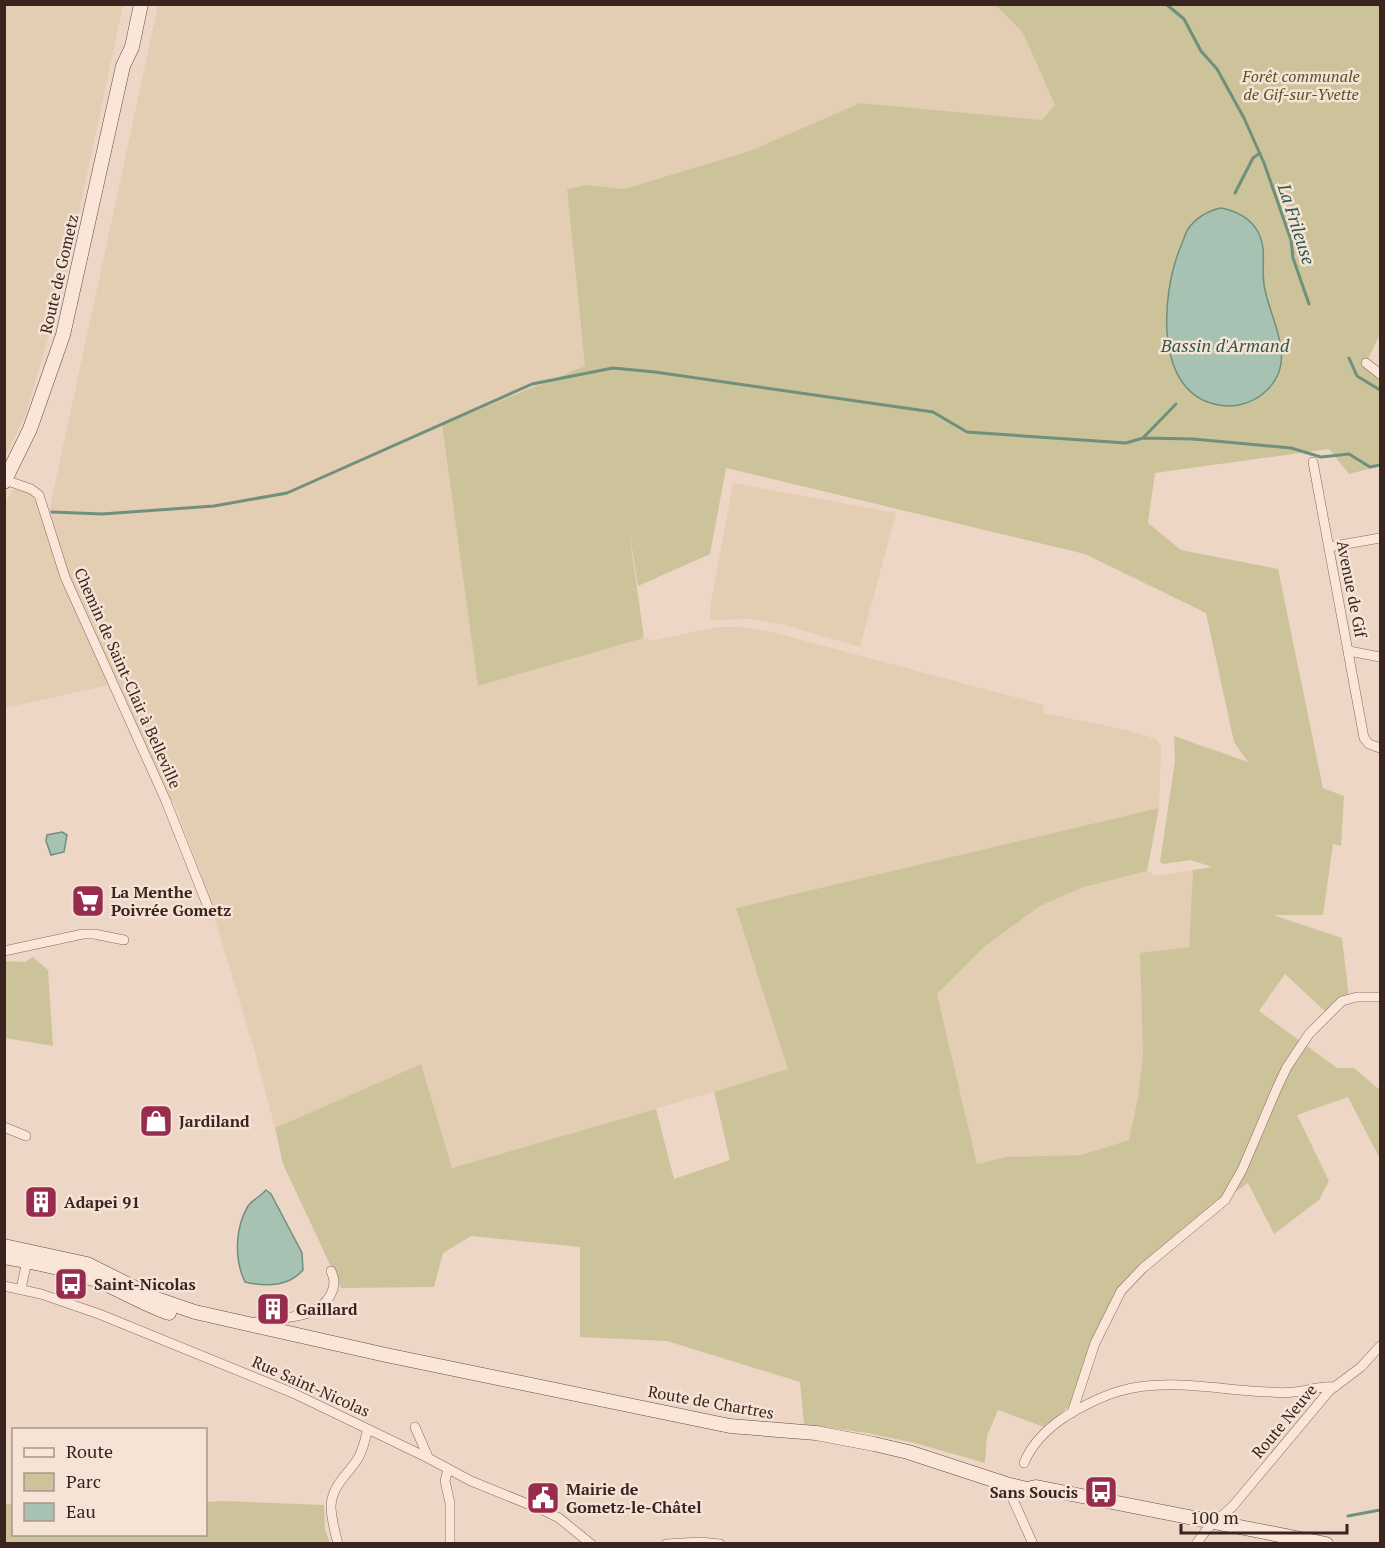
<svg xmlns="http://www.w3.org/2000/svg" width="1385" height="1548" font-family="'PT Serif',serif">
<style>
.farmland{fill:#e3cdb3}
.green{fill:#ccc39a}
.water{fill:#a7c2b2;stroke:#6e907d;stroke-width:1.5}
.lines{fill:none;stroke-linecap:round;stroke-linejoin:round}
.stream{stroke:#6e907d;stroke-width:3}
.street-casing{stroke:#89665c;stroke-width:10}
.secondary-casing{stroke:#6b483f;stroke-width:15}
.street{stroke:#f9e6d9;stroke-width:9}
.secondary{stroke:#f9e6d9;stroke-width:14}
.labels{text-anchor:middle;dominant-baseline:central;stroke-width:5;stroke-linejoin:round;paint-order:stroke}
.park-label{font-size:16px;font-style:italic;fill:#565426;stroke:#f5e3d6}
.street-label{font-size:16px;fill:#3a241f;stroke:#f5e3d6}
.poi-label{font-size:16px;font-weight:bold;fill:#3a241f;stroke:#f5e3d6;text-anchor:start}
.water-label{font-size:18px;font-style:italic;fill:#2f594a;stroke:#f5e3d6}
</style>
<rect width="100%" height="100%" fill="#eed6c6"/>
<path class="farmland" d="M5,4L123,5L62,292L25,416L5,457Z
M158,5H995L1023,33L1055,105L1042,120L860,103L750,151L624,189L586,185L567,189L585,366L442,426L478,686L648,637L650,641L717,627H740L768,631L1044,705L1043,713L1127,730L1156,739L1161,746L1159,808L736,908L789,1070L452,1168L421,1064L275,1128L253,1045L203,880L175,804L166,794L138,727L68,575L49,512Z
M733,483L896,513L860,647L784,625L750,619L710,620V608Z
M13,489L28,492L38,503L109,685L5,708L4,504Z
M1193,870L1189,947L1140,954L1143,1057L1138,1097L1129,1140L1081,1155L1006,1157L977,1164L937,994L984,947L1040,906L1079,889L1147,871L1156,876Z"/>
<path class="green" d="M995,5H1380V334L1366,363L1380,374V466L1349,474L1329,449L1155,473L1148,523L1181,550L1278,569L1323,788L1344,796L1341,846L1333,844L1323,915H1273L1342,938L1349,998L1328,1014L1285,974L1259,1011L1337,1068H1354L1380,1090V1159L1348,1097L1297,1115L1329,1181L1319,1200L1274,1234L1248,1183L1184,1228L1119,1289L1073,1403L1044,1427L998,1410L987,1436L985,1463L915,1443L867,1433L804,1424L800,1382L667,1341L580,1337V1247L471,1236L443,1253L434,1287L341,1288L283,1164L275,1128L421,1064L452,1168L656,1109L674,1179L730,1160L714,1092L788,1069L736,908L1159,808L1147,871L1081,888L1040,906L984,947L937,994L977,1164L1006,1157L1081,1155L1129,1140L1138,1097L1143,1057L1140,953L1189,947L1193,870L1212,867L1191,860L1163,864L1160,862L1175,761L1174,736L1248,762L1234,742L1206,613L1085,554L726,468L710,554L638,586L628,523L644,638L478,686L442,425L585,366L567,189L586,185L624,189L750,151L860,103L1042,120L1055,105L1023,33Z
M33,957L48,970L53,1046L5,1038V961L25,962Z
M221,1501L324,1505L325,1530L330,1543H5V1504H13L14,1534H206V1502Z"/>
<path class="water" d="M1221,208C1236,211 1250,217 1258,232C1268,250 1260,270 1265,290C1272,324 1298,362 1266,391C1257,400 1242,406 1229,406C1152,404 1160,295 1181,246C1183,241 1185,234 1188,229C1196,218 1207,211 1221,208Z
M62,832L67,835L64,852L51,855L46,841L47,835Z
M266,1190L271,1194L302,1253L303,1270C288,1287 266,1287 245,1282C234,1259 235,1228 248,1206C252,1200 261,1196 266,1190Z"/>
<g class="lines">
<path class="stream" d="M1166,4L1184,19L1201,51L1217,69L1244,118L1264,163L1291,240L1293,258L1309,304
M1235,193L1253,158L1260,153
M1349,358L1357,376L1380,390
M1143,438L1176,404
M52,512L102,514L214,506L287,493L532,384L613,368L655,372L933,412L967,432L1126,443L1143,438L1193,439L1291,448L1321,457L1349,454L1370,467L1380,465
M1348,1516L1380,1510"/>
<defs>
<path id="street" d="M1366,363L1380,374
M1313,462L1364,738L1369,744L1380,748
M5,480L31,489L39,495L65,577L166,801L208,907
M1329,547L1380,538
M1349,651L1380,657
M4,951L83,934H94L124,940
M4,1127L26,1136
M4,1286L41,1294L99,1314L293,1393L428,1458L471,1481L545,1511L559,1518L591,1544
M21,1289L28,1256
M253,1324L258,1321C282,1317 318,1320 331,1294C335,1285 335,1280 331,1271
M1072,1413L1095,1343L1121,1291L1143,1268L1225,1200L1242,1170L1277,1088L1287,1067L1309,1034L1342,1001L1357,997H1380
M415,1427L428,1457
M1024,1463C1032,1443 1048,1428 1066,1416C1083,1406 1102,1396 1120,1391C1168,1377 1222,1391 1271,1392C1279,1393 1287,1393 1294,1392C1308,1391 1320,1385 1335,1387
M448,1469L445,1481L450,1503V1544
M1006,1484L1033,1544
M338,1544C335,1532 331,1518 331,1506C332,1486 347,1475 357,1460C363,1451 365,1439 368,1429
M666,1544L700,1542L720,1544
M1196,1544L1208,1528L1233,1506L1329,1391L1361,1367L1380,1346"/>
<path id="secondary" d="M4,482L30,429L63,335L123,66L132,47L141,4
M4,1246L87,1264L157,1299L195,1312L386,1355L730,1426L816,1433L874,1444L908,1452L1006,1484L1027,1489L1036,1487L1326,1544
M4,1257C35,1262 67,1269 96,1280C121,1290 143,1304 169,1313"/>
</defs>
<use href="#street" class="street-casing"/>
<use href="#secondary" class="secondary-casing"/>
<use href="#street" class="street"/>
<use href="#secondary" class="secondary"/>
</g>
<defs>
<symbol id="supermarket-square" viewBox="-11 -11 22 22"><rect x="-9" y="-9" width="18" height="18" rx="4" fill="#972c4d" stroke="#f5e3d6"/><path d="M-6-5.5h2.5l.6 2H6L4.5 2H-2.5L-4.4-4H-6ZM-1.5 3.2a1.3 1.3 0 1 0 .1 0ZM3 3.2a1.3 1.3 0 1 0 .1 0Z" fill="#fff"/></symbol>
<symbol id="shop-square" viewBox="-11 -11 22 22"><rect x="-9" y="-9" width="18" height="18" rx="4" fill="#972c4d" stroke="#f5e3d6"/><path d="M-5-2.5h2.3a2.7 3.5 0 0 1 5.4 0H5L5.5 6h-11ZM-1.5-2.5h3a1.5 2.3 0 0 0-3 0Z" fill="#fff"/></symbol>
<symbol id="building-square" viewBox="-11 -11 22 22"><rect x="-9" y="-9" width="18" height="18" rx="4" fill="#972c4d" stroke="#f5e3d6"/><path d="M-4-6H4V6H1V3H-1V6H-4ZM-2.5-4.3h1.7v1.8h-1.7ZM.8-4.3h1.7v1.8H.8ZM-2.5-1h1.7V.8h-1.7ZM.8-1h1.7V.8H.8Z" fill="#fff"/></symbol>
<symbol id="bus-square" viewBox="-11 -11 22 22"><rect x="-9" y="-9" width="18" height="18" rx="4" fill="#972c4d" stroke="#f5e3d6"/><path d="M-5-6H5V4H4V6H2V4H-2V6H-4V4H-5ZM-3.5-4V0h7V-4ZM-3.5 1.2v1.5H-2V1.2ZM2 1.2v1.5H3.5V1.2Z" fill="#fff"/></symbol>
<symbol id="civic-square" viewBox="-11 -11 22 22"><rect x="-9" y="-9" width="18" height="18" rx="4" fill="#972c4d" stroke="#f5e3d6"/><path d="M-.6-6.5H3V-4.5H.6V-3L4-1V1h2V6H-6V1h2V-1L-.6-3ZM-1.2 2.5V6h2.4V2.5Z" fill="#fff"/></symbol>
</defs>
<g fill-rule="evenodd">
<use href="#supermarket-square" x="69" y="882" width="38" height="38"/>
<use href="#shop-square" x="137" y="1102" width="38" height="38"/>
<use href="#building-square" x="22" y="1183" width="38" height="38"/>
<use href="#bus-square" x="52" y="1265" width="38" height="38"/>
<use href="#building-square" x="254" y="1290" width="38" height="38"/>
<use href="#bus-square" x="1082" y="1473" width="38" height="38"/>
<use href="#civic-square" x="524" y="1479" width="38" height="38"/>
</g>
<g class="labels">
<g class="park-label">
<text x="1301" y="76">Forêt communale<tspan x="1301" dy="18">de Gif-sur-Yvette</tspan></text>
</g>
<g class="street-label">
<text transform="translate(59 274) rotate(-77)">Route de Gometz</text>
<text transform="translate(1352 589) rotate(79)">Avenue de Gif</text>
<text transform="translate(128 678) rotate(66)">Chemin de Saint-Clair à Belleville</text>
<text transform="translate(311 1386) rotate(24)">Rue Saint-Nicolas</text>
<text transform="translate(711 1402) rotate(10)">Route de Chartres</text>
<text transform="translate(1284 1421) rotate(-50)">Route Neuve</text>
</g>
<g class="poi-label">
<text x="111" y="892">La Menthe<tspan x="111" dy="18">Poivrée Gometz</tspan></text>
<text x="179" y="1121">Jardiland</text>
<text x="64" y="1202">Adapei 91</text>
<text x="94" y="1284">Saint-Nicolas</text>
<text x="296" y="1309">Gaillard</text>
<text x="566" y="1489">Mairie de<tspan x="566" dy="18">Gometz-le-Châtel</tspan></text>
<text x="1078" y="1492" text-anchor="end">Sans Soucis</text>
</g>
<g class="water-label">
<text transform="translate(1297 224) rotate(72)">La Frileuse</text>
<text x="1225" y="345">Bassin d'Armand</text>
</g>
</g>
<rect width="1385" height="1548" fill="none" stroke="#3a241f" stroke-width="12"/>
<rect x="12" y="1428" width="195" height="108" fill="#f5e3d6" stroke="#aa978d" stroke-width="1.5"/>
<rect x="24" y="1448" width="30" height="9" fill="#f9e6d9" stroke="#aa978d" stroke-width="1.5"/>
<text x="66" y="1458" font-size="18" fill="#3a241f">Route</text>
<rect x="24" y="1473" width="30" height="18" fill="#ccc39a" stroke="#aa978d" stroke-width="1.5"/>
<text x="66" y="1488" font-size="18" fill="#3a241f">Parc</text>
<rect x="24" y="1503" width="30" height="18" fill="#a7c2b2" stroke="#aa978d" stroke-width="1.5"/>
<text x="66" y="1518" font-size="18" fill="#3a241f">Eau</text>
<path d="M1181 1524v9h166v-9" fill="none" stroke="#3a241f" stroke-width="3"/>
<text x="1190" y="1524" font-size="18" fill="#3a241f" stroke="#f5e3d6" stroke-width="4.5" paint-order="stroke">100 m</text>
</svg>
